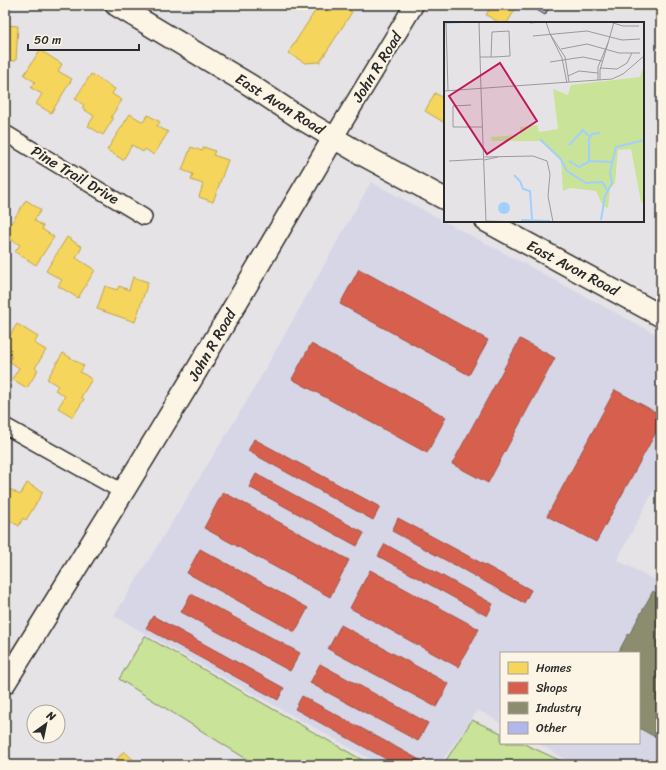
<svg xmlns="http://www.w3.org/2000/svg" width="666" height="770" font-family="Sriracha,sans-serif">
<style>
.built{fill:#d6d6e7}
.green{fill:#c9e399;stroke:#7a8762}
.homes{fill:#f6d55c;stroke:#b9a24d}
.shops{fill:#d6604d;stroke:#a35043}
.industry{fill:#8c8c6e;stroke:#6f6f5a}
.building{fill:#b1b8e9;stroke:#2b2b2b}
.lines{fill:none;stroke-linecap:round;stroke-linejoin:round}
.minor-casing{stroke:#2b2b2b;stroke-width:18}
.tertiary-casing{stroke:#2b2b2b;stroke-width:21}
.secondary-casing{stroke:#2b2b2b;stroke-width:24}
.minor{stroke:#fcf5e5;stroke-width:15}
.tertiary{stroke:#fcf5e5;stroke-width:18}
.secondary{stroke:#fcf5e5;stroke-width:21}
.labels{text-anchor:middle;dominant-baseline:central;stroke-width:4;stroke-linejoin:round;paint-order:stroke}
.street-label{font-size:15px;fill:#2b2b2b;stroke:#fcf5e5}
.inset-river{fill:none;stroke:#a2cffd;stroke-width:2}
.inset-road{fill:none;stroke:#9b999b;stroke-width:1}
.view{fill:#c2185b;fill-opacity:0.15;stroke:#c2185b;stroke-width:2}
.inset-edge{fill:none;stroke:#2b2b2b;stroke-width:2}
</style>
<rect width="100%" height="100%" fill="#e6e3e6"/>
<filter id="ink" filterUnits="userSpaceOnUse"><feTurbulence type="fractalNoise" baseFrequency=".025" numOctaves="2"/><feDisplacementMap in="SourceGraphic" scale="8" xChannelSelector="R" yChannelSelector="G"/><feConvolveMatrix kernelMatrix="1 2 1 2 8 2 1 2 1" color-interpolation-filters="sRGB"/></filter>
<g filter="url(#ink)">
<path class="built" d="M371,182L661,337V477L617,560L661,583V765H576L537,743H639V653H501V723L478,710L439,765H381L114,616L250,396Z"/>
<path class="green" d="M145,636L371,765H256L119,679Z
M472,720L501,733V743H522L570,765H443Z"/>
<path class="homes" d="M319,5H341L352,12L320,62L305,63L288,53Z
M486,5H518L507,23H500L486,15L490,8Z
M5,25L18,26L16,61L5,60Z
M40,50L62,64L58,71L72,79L51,113L36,104L42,94L31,88L35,82L24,75Z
M91,74L115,89L112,94L122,100L111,117L113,119L103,135L88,126L94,116L82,108L84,105L75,99Z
M435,93L445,99V123L425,111Z
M130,114L143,122L148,115L160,122L157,126L168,132L154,155L145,149L143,152L132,145L123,160L107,150Z
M191,147L202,151L204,147L215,151L213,155L228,160L213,202L199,197L203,184L191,180L193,174L182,170Z
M26,200L41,210L34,220L43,226L42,229L54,237L36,265L15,252L20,245L5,236V233Z
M67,237L82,247L76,258L95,270L78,298L58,286L62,280L46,271Z
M133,277L148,282L135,322L97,309L105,286L117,290L119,286L129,290Z
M17,324L38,337L34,343L46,350L35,368L38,370L27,388L12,379L19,368L9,361L12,357L5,353V343Z
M63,353L84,366L80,372L92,379L81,397L84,399L73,417L58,408L65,396L55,390L58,386L47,379Z
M27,483L43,492L26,520L23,518L19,526L7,519L5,523V492L6,493L8,488L20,495Z
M124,751L139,765H112Z"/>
<path class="shops" d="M359,269L488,340L469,375L340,304Z
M520,339L555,358L488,483L452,464Z
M311,344L446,417L427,453L292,379Z
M615,390L661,415V423L596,542L547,516Z
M254,439L380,507L373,520L248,451Z
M256,474L364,533L357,546L249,487Z
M223,492L349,560L330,597L204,528Z
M398,518L531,590L524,603L392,531Z
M385,544L493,604L487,616L378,556Z
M200,549L308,608L295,632L187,573Z
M370,570L479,629L458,667L350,608Z
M191,594L300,653L290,671L181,612Z
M153,616L284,688L278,700L146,628Z
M341,625L449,684L436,707L328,649Z
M320,664L428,723L418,741L310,683Z
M302,696L429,765H397L295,709Z"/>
<path class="industry" d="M653,591L661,596V726L655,737L639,728V707L640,705H639V653H618L628,634L629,635Z"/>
<path class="building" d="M540,5H550L545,15L537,10Z"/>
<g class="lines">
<defs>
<path id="minor" d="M5,133L144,217
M5,426L123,492"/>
<path id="tertiary" d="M334,137L414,5"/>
<path id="secondary" d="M116,5L250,85L300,118L363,155L445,199
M486,221L661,316
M5,683L123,492L191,380L334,137"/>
</defs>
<use href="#minor" class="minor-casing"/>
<use href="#tertiary" class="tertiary-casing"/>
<use href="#secondary" class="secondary-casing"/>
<use href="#minor" class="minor"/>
<use href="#tertiary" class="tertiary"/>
<use href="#secondary" class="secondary"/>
</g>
</g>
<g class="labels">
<g class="street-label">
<text transform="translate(377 67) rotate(-58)">John R Road</text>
<text transform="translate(280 104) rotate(32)">East Avon Road</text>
<text transform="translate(75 175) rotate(31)">Pine Trail Drive</text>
<text transform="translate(573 268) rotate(28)">East Avon Road</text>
<text transform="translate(212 345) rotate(-60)">John R Road</text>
</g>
</g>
<g transform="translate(444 22)">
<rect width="200" height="200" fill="#e6e3e6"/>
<path d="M200,43V182L197,180L187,127L174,128L171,161L166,167L164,186L159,184L152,169L126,166L119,169L117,139L96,119H48L47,115L76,113V105L93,103L95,110L114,107L109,67L124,73L127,63L196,55Z" fill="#c9e399"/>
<path d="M54 186a6 6 0 1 1 12 0a6 6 0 1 1-12 0Z" fill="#a2cffd"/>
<path class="inset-river" d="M3,1L18,0M96,117L116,136L123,149L142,161L158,160L163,168M125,123L139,108L145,114M125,139L135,145L146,139L168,140M145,139V117L148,112L156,111M70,153L76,159L79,167L86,169L88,197M77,198L106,199M157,198L161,174L168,161L166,150L172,125L200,118"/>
<path class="inset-road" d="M2,0L4,69M35,0L37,68M102,0L106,12M166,0L179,4H195M86,1L98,0M89,14L143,9L178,18L196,17M164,21L170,0M117,27L143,22L175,31H196M36,35H50L66,34L65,9L48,10L47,35M106,40L139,35L158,39M156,46L173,47L183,41L188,31M124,54L135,49L154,51M154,58V45L164,21L156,48V58M123,61L118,36L106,12L121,35L125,60M37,68L42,200M0,69L168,57L179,52L200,34M27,83L9,84V105H38M39,135L89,134L103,139L106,152L104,174L109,200M40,138L54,135M5,139L40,137M42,199L82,200"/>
<path class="view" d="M56,41L93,99L43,132L5,74Z"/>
<rect width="200" height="200" class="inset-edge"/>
</g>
<rect width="666" height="770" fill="none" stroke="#fcf5e5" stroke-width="20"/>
<rect x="10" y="10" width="646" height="750" fill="none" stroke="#2b2b2b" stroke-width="1.5" filter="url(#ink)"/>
<rect x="500" y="652" width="140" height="92" fill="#fcf5e5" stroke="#a8a49b"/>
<rect x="508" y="662" width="20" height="12" fill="#f6d55c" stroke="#a8a49b"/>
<text x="536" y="672" font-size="12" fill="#2b2b2b">Homes</text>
<rect x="508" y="682" width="20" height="12" fill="#d6604d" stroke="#a8a49b"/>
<text x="536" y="692" font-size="12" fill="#2b2b2b">Shops</text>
<rect x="508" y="702" width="20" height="12" fill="#8c8c6e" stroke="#a8a49b"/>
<text x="536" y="712" font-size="12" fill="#2b2b2b">Industry</text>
<rect x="508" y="722" width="20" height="12" fill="#b1b8e9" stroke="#a8a49b"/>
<text x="536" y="732" font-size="12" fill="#2b2b2b">Other</text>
<g transform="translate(46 724) rotate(33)"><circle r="19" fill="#fcf5e5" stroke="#a8a49b"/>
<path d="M0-3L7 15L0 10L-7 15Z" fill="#2b2b2b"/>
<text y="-6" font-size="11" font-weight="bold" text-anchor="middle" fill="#2b2b2b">N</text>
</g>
<path d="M28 44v6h111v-6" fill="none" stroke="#2b2b2b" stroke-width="2"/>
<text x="34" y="44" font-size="12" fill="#2b2b2b" stroke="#fcf5e5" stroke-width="3" paint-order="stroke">50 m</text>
</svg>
